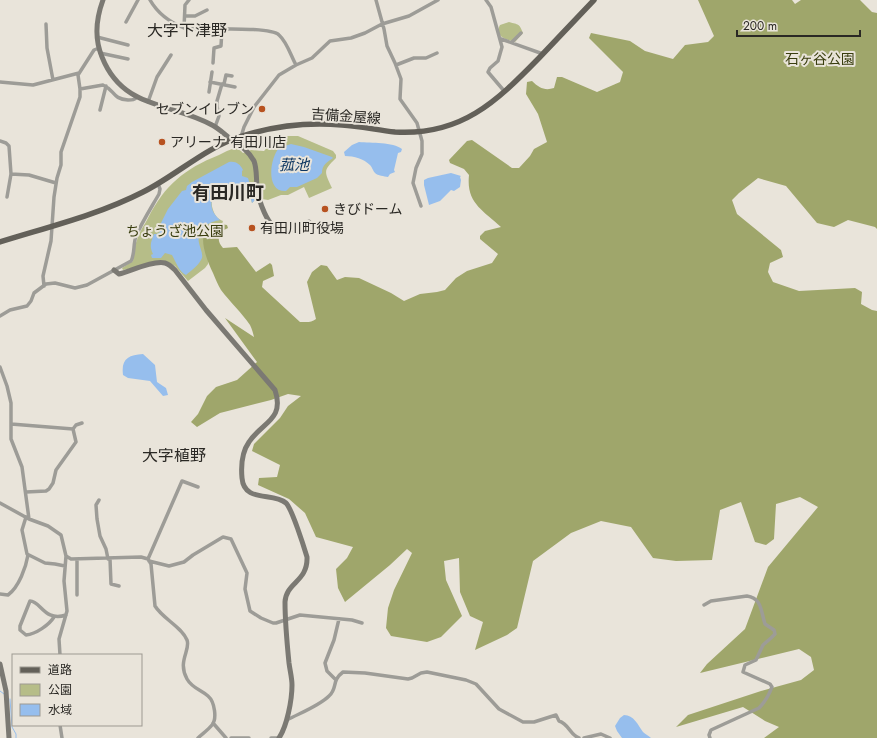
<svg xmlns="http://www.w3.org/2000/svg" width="877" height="738" font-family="Jost,'Noto Sans JP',sans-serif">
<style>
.green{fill:#b6bd88}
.forest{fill:#9fa66b}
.water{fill:#96beed}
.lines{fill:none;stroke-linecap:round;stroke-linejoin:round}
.stream{stroke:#96beed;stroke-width:1}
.street{stroke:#9d9c97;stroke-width:3.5}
.secondary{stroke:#7b7973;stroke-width:5}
.primary{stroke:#636059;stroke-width:5.5}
.poi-dot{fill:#b75220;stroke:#e9e4da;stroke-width:1.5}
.labels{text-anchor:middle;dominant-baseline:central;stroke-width:4;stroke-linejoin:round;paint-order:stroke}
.park-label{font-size:14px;fill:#393d0e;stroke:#e9e4da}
.poi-label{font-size:14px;fill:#2a2824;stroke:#e9e4da;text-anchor:start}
.street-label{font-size:14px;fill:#2a2824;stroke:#e9e4da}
.water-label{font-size:15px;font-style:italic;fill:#0d3661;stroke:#e9e4da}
.quarter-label{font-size:16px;fill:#2a2824;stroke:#e9e4da}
.district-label{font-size:18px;font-weight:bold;fill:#2a2824;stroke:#e9e4da}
</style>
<rect width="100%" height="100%" fill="#e9e4da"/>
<path class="green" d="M509,22C519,25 519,23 523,33L515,42C506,39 494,37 500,25Z
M285,136H298L333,151L336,155V158C323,171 324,171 332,188L309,198L304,187L288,195H281L268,200L262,199L255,200L252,203C246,172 204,185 213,210C215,216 218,219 223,221L222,224L213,227L208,264L205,268L188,281L175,266L166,261L123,270L122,268L133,261C134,254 134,247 137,240C139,232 144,226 148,218C165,185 184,169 219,155C227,152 235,144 243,153L251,150L264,151L275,139Z"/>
<path class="forest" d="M698,0H792L795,4L801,0H860L872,12L877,13V229L875,227L848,220L834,227L817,223L786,186L758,178L739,193L732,200L737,214L781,250L783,257L770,263L768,272L773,282L799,291L855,288L862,292L861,304L872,310L877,311V738H764L779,727L765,721L743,707L676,727L688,715L761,691L801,680L814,670L811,657L799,649L700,673L707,664L745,629L768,567L818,507L800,497L776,504L774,539L766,545L755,542L741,502L720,510L712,560L676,561L653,558L631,527L601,521L571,533L533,561L517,628L507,635L475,650L483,622L470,616L460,592L459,558L444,561L446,580L462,616L441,637L427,642L391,636L386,628L388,608L394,590L412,553L407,549L390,565L345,602L338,588L336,569L347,558L353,547L316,537L305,513L289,499L258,485L259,478L277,477L280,465L252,451L254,444L280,418L288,406L301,396L288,394L271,400L220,413L197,427L191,422L198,414L207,396L216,387L237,380L257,362L225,318L254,337C253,333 252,329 250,325C242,313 230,302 221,290C218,285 215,278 213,273C204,254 191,220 227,225L228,228L220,232C218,238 218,243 223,248L237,247L256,272L270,263L272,265L274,276L263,281L262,287L300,322C307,322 311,323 316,319L307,282L312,272L321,265L327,266L337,280L345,277L359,278L391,293L404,301L420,294L437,292L445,290L456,278L467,271L492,263L498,254L480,239V236L485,231L501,227C483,210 466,203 469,175L464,169L450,163L449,160L467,141L472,140L512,168H519L530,156L534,149L547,142L538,114L526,94L527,82L532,81C539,88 545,91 554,88L557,77H562L597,92L620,82L623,72L589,38L591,33L630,41L645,51L673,59L685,45L708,42L714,36Z"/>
<path class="water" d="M359,142C371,143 393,142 402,149L401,152L398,153L394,170L395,172L390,174L388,177C384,176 378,176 375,173C373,171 372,167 370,165C364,159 354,156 345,156L344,152L352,145Z
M291,144L304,147L332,157L333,158C327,162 322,165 322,173L317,178L297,187H290L286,191C265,192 270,158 279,148Z
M229,162C236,161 240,164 243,170L242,171V176L248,178L251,188H252L255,200L252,203C244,164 191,195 220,220C208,222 196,229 199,243C200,248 203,253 202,258C199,265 192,270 186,275C179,272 176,262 172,255L165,253L161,258H152L151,255L153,254C149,246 151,242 154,234H157L160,232L159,227L168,209L182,191L186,190L187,186L192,182Z
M451,173L461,176L460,177L461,180L460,187L454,191L451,190L440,201L429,205L424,185V180L428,178Z
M143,354L155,365L157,382L166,388L168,395L163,396L150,381L128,378L123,375C121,359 128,355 143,354Z
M624,715C634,715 638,725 643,732C645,734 649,736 651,738H622L617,731L615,726L620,718Z"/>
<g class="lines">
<path class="stream" d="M0,691L4,694
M10,699L12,727L16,734V738"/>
<path class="street" d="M150,0C158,14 169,22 184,28C202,30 270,26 279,35C287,42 291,56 296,65
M376,0L384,29L387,46L395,63L401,79L400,99L417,123L422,141V154L416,168L413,183L421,206
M486,0L491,7L502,47L498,61L490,68L488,72L505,92
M185,16H195L207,10
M126,22L138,0
M46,24L47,48L53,80
M184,28L185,5L189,0
M97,37L128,45
M501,39L543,54
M512,42L521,33
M100,53L128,59
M213,63L214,48L221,46L222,29
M396,65L414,58H426L437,53
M0,82L33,85L79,73
M210,82L235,87
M224,84L226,75L232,76
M80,89L103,85C115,90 112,99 128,100C133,100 134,100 137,97
M209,92L212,72
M148,102L157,77L171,55
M100,110L106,86
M215,127L219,116L217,106V101L222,84
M241,137L244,127L254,107L279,75L296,65L312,58L330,41L351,38L365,33L382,24L409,16L438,0
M0,141L6,143L9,146L11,174L7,197
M11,174L29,175L56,183
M44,286L43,276L51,241L54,197L57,178L61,165V152L80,97V89L78,75L94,50L99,48
M0,316L10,310L27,306L31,301L34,293L46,284L55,283L75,288L87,285L131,261C135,254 133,244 136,236C142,222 151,208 159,194L160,189L158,184
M0,367L7,386L11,403V439L22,467L29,519
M11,424L73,429L76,425L82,423
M26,492L46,491L49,489L53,483L56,470L76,442L73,429
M99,500L96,505L97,519L100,536L106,549L108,559
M0,503L29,519L48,526L61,535L66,556L64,581L67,611L59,639L60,655
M26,517L22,530L27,554L45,563L55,564L65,566
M66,556L71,559L141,557L148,559
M110,559L111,584L119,586
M149,561L169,566L184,562L193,555L223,537L231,539L247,573L245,589L250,611L261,618L273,623H276L300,615L352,620L362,623
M0,594L8,595C19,587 26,567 28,555
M77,595V559
M704,605L711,601L747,596C762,598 761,612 765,624L774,630L775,634L771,638L763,645L756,660L745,665L743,672L770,684L772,687C769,695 765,702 759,708L711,730L709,735L710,738
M54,617C49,625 36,634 26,635L20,630V626L30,601C41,601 44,622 66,615
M335,679L327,671L325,663L334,640L339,619
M287,720C300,713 319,706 329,696C338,688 331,681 343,672L365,673L408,679L412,678L421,673L427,672L466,680L476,684L499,709L523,722H534L556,715L559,721C569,724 570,735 579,738
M213,723L226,738
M60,725L62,738
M198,738C202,734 208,730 212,725C217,719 215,702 208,696C201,690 192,688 187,679C177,661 191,650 187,640C182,627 163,619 155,606L151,564L148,559L182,481L198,487
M231,738H249
M271,738H280
M584,738L601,734L610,738"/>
<path class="secondary" d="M103,0C96,19 94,38 102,57C123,110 171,102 212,125C220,129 225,135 232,140
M232,140C241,145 249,152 254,161C257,169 256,177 257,186C258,198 267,230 283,231C291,232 302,225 309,222
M114,270L119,274C131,271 153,260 165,263C169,264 172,267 175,270L206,310L275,390C285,420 262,422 249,442C242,452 241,467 242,478C244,503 273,492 286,503C292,509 304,547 307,557C308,582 286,582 285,602C285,622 287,643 289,663C290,671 292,678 292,685C292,700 287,726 279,738
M0,664L6,691L9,738"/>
<path class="primary" d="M0,242C48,227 98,215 143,192C177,175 204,148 242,136C274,126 308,122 342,125C359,126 377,130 395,132C461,136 496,102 539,58C557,39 576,19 594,0"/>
</g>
<g class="poi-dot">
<circle cx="262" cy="109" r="4"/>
<circle cx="162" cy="142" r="4"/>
<circle cx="325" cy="209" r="4"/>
<circle cx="252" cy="228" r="4"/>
</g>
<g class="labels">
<g class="park-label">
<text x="820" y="59">石ヶ谷公園</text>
<text x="175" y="231">ちょうざ池公園</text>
</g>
<g class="poi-label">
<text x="254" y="109" text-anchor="end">セブンイレブン</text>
<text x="170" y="142">アリーナ 有田川店</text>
<text x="333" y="209">きびドーム</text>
<text x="260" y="228">有田川町役場</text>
</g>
<g class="street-label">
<text transform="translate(346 116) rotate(4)">吉備金屋線</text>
</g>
<g class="water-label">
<text x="294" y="165">菰池</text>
</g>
<g class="quarter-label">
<text x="187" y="30">大字下津野</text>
<text x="174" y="455">大字植野</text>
</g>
<g class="district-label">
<text x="228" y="193">有田川町</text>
</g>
</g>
<rect x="12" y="654" width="130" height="72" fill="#e9e4da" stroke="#9d9991"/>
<rect x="20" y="667" width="20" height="6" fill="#636059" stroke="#9d9991"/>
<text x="48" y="674" font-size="12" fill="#2a2824">道路</text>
<rect x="20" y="684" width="20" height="12" fill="#b6bd88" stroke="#9d9991"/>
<text x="48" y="694" font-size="12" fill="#2a2824">公園</text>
<rect x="20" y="704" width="20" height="12" fill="#96beed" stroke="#9d9991"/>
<text x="48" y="714" font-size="12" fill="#2a2824">水域</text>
<path d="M737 30v6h123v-6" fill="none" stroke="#2a2824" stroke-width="2"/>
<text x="743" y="30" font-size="12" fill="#2a2824" stroke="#e9e4da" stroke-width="3" paint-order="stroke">200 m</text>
</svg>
